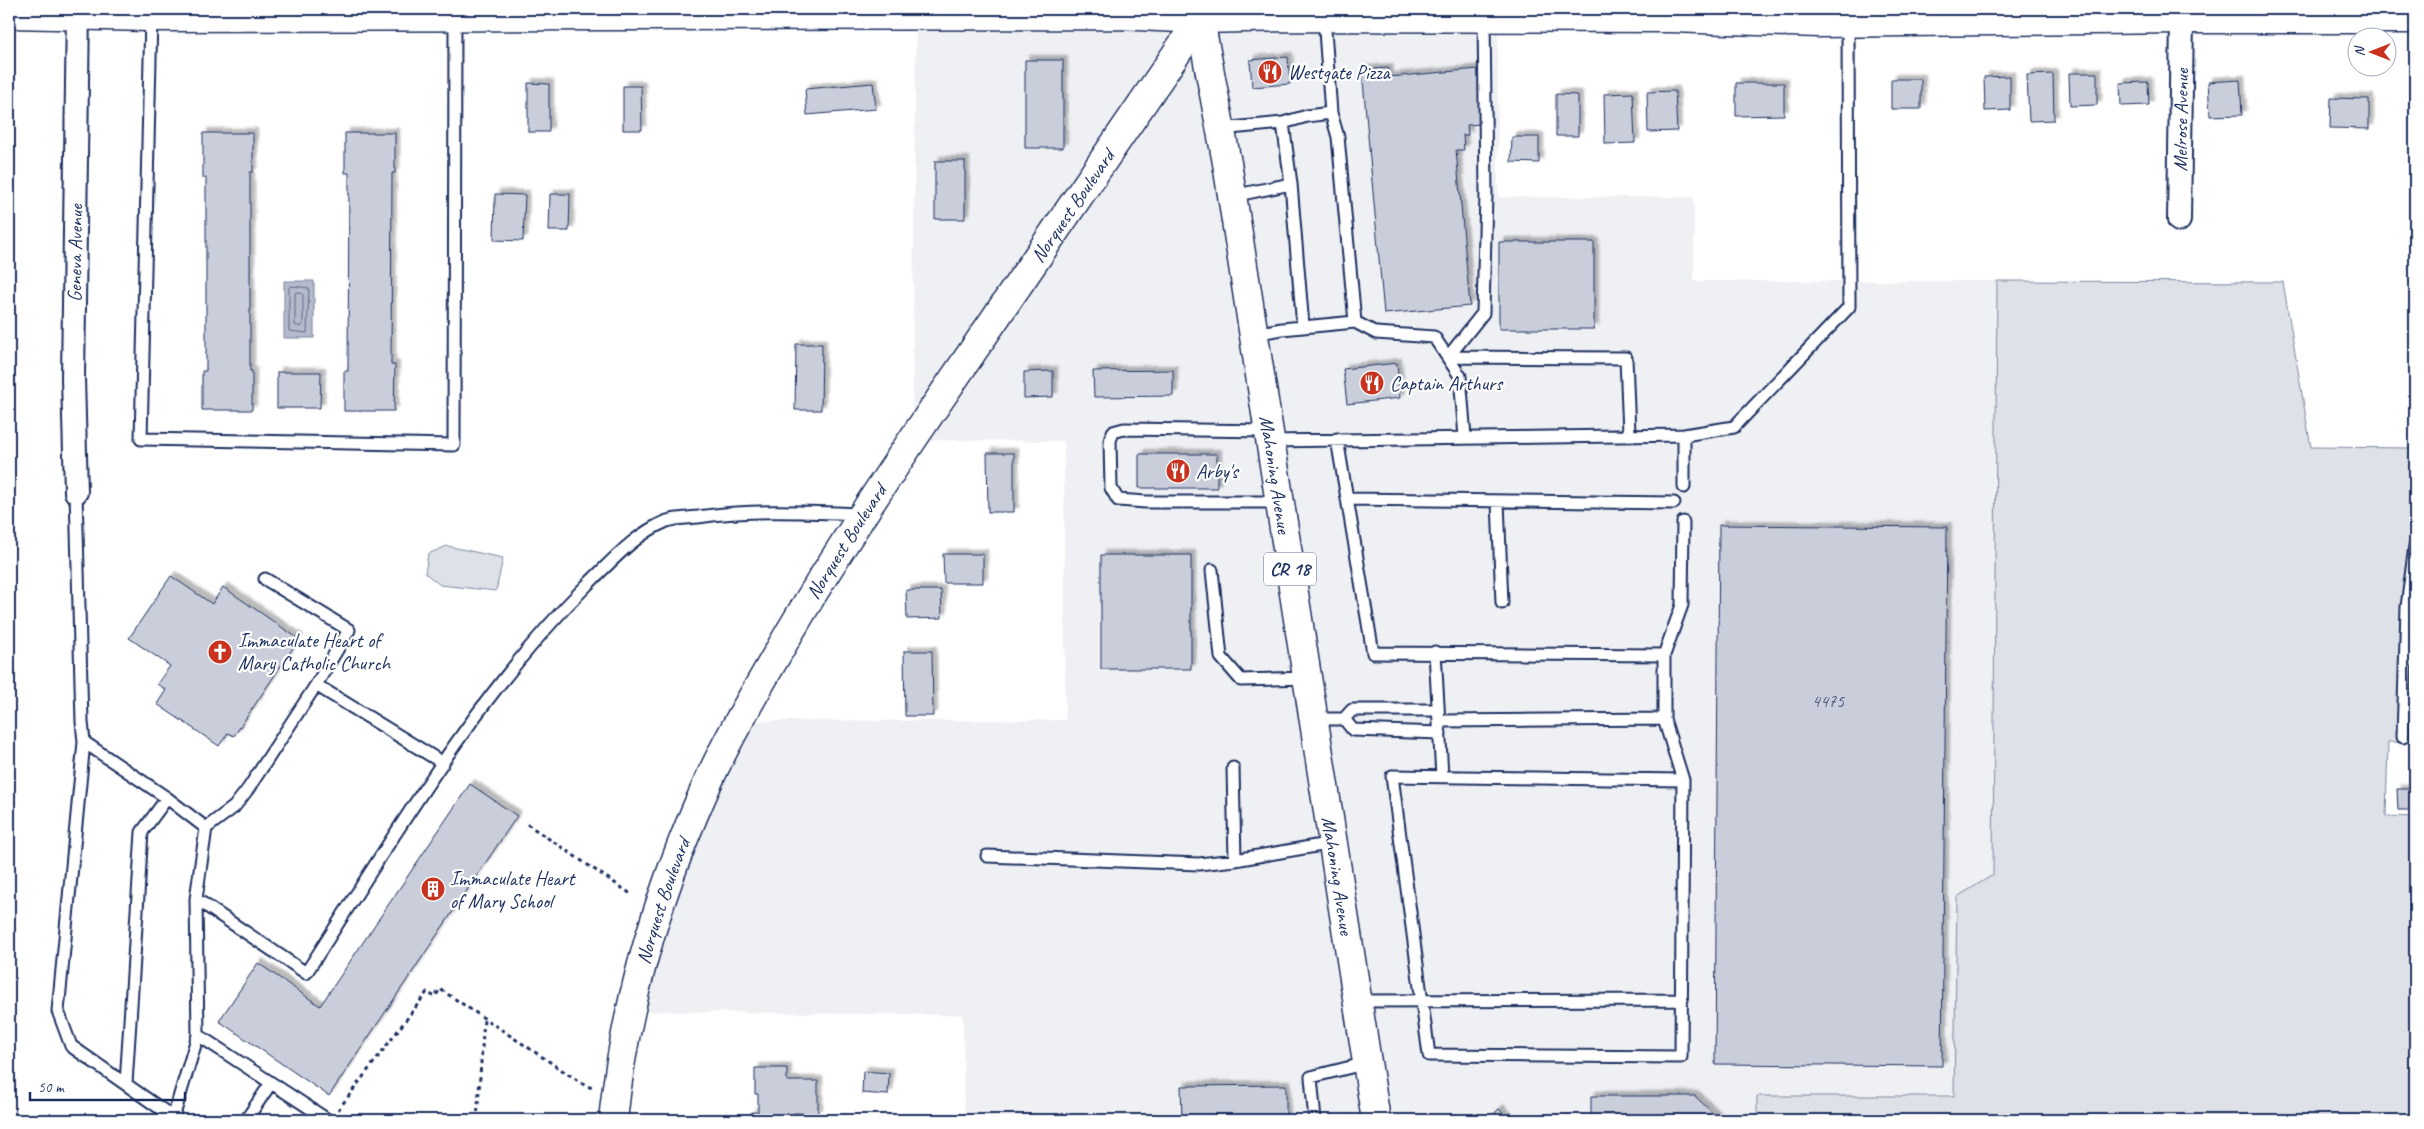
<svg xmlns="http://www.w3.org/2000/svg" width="2424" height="1129" font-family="Caveat,sans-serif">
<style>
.built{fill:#eff0f4}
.green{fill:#dee1e7;stroke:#7c88a2}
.water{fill:#b5bbca;stroke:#77839f}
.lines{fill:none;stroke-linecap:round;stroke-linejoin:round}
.shore{stroke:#596789;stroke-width:1}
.building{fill:#caceda;stroke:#1b2f5e;filter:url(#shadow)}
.lane-casing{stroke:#1b2f5e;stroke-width:15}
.street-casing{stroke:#1b2f5e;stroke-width:26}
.secondary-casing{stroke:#1b2f5e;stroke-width:31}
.primary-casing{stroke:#1b2f5e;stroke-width:31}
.path{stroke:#1b2f5e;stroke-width:3;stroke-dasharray:4 4;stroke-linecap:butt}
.lane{stroke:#fff;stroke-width:11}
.street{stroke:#fff;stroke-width:22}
.secondary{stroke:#fff;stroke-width:28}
.primary{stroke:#fff;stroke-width:28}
.labels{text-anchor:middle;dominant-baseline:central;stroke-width:4.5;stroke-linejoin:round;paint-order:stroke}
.number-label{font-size:18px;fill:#47577d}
.shield{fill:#fff;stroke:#5f6d8e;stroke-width:1}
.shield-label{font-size:19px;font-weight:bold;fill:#1b2f5e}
.poi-label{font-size:20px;fill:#1b2f5e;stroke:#fff;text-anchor:start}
.street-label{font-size:20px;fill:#1b2f5e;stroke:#fff}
</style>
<defs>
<filter id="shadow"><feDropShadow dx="4.5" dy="-4.5" stdDeviation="1" flood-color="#0004"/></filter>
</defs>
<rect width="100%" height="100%" fill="#fff"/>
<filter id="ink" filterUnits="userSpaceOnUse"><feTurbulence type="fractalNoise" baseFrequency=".02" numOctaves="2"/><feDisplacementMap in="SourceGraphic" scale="10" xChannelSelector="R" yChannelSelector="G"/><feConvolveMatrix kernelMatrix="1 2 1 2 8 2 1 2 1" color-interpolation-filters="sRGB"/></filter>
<g filter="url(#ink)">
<path class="built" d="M916,16L1498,17V197H1694V281H1997L1993,875L1957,897L1954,1096H1757V1120H964L963,1015L631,1011L739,721L1065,720L1064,441L912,440Z"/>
<path class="green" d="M1997,281L2283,282L2311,447L2415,448V743L2388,742L2386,816L2415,817V1120H1757V1096H1954L1957,897L1993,875Z
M447,546L503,558L496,591L440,585L425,573L428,554Z"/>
<path class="water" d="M284,281H314V338H284Z"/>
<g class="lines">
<path class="shore" d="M291,286L309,288L307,333L289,331V288Z
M297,292L303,294V324L301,327L295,325V294Z"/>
</g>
<path class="building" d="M1288,57L1290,84L1252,87L1250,60Z
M1025,60H1063V148H1025Z
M1388,68L1389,77L1478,69L1483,124L1467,125L1468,135H1463L1464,150H1456L1470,306L1384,314L1362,70Z
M2069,73H2097V105L2070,106Z
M2053,74L2054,120L2029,121L2027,75Z
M2010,76V110L1985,111L1984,77Z
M1891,79H1921V109H1891Z
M2240,80L2242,115L2210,116L2208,82Z
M2148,82L2149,105L2121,106L2120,83Z
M528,83L549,84V132H528Z
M873,83L876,109L807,115L805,89Z
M1736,83H1784V115L1736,116Z
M623,86H641L642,130H623Z
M1675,91L1677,131L1648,132L1647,92Z
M1633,93L1635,143L1605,144L1604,94Z
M1556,94L1578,95V136H1556Z
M2331,98L2369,99V129L2330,128Z
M203,133H253V172H250V371H252V410H202V371H206V178H203Z
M345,133H395V173H392L391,365H395L394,411H344V371H348L349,173H345Z
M1512,137H1539V163L1511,162Z
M935,161H965V219H935Z
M495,194L525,195L523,241L494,240Z
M550,194H570L569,231H549Z
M1499,242H1594V329H1499Z
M796,344H822L821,410H795Z
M1397,363L1400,398L1347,404L1343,369Z
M1173,370V396L1094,397L1093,371Z
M1053,371V397L1024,398V372Z
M277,372H321L320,408H277Z
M987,453H1014V512H988Z
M1139,454H1217V488H1139Z
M1719,525L1947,527L1942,1066L1715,1064Z
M943,554H983V583H944Z
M1101,555H1191V669H1101Z
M171,576L212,604L223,587L299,639L234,736L228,733L219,746L157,704L166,690L157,684L170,666L129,638Z
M906,590H941L942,618L907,619Z
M904,651H932L933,716H905Z
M470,784L517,816L329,1096L219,1021L258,963L320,1006Z
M2397,789H2410V810H2398Z
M755,1068H787V1081H818V1114L794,1113V1120H751V1112H758V1094H755Z
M863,1071L889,1073L888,1095L862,1093Z
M1286,1085V1120H1182L1181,1086Z
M1591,1096H1695L1720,1120H1591Z
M1499,1109L1510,1120H1488Z"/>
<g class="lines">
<defs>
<path id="lane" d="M151,17L141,439L454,445L455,17
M1220,129L1283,123
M1291,184L1303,327
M1232,196L1291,184L1283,123L1307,116L1331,113L1324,17
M1355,322L1376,333L1434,337L1460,376L1465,437
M1254,334L1282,329L1355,322L1338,137L1331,113
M1448,357L1483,313L1486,194L1484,17
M1448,357L1626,358L1629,434
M1269,431L1124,429L1113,432L1110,441L1111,488L1118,500L1146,502H1280
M1337,439L1373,653L1664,655
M1270,441L1684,435L1734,427L1849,307L1848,22
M1684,487V435
M76,492L82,722L84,742L167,798L206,828L196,899
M1347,499L1674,503
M1498,501L1502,603
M1683,522L1682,605L1664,655V719L1683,780L1681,1057L1429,1055L1392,776L1683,780
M1212,570L1221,657L1241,680L1307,678
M265,579L349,630L316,685
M1435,652L1442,776
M1314,719H1344L1353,730L1440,733
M1344,719L1352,710H1438
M1439,721L1664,719
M2403,737L2407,607L2415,546
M84,742L58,1011L71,1046L177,1120
M1233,768L1235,860
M206,828L234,807L248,789L316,685L443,763
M987,856L1199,864L1235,860L1333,843
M1358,1001L1682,1000
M126,1084L142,832L167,798
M173,1118L198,1035
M246,1120L271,1083
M328,1120L198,1035L196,899L306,973C393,839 474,697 588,584C612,561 635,534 667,521C676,518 688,518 698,517C753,509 807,512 862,514
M1315,1120L1311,1077L1367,1063"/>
<g id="street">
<path id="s1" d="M2179,220L2182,19"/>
<path id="s2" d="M76,492L73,378L78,9"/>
</g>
<g id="secondary">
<path d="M9,14L151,17L1118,15L1200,19L1286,17L1671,18L1819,23L2182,19H2415"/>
<path id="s3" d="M613,1120C625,1003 660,887 709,780C727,740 750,701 772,663C827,566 890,472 953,380C1035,260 1118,140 1200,19"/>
</g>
<g id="primary">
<path id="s4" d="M1198,9L1227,163L1376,1120"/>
</g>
</defs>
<use href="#lane" class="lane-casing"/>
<use href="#street" class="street-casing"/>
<use href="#secondary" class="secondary-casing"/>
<use href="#primary" class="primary-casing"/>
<path class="path" d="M527,824L631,894
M338,1110L427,992L435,997L440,989L586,1086L593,1088
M477,1120L484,1019"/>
<use href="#lane" class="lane"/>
<use href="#street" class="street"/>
<use href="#secondary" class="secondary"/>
<use href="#primary" class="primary"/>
</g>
</g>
<defs>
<symbol id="restaurant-disc" viewBox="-11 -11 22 22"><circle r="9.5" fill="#c8321e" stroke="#fff"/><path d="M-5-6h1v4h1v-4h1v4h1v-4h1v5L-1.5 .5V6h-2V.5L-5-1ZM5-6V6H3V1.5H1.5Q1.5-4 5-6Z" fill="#fff"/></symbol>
<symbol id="church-disc" viewBox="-11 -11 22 22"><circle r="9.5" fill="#c8321e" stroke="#fff"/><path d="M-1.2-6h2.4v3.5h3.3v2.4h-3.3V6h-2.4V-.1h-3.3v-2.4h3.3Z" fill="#fff"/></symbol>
<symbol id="building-disc" viewBox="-11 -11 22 22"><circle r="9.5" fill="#c8321e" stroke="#fff"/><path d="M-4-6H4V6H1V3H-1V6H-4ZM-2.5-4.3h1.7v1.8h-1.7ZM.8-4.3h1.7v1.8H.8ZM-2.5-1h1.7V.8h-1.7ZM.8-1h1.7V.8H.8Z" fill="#fff"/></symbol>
</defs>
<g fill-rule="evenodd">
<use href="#restaurant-disc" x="1256" y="58" width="28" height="28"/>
<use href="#restaurant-disc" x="1358" y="369" width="28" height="28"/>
<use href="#restaurant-disc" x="1164" y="457" width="28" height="28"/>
<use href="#church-disc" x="206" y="638" width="28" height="28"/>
<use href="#building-disc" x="419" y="875" width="28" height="28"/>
</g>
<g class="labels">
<g class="number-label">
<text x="1828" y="701">4475</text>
</g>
<rect class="shield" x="1264" y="552.5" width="52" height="33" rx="4"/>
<g class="shield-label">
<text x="1290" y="569">CR 18</text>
</g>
<g class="poi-label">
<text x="1288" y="72">Westgate Pizza</text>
<text x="1390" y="383">Captain Arthurs</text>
<text x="1196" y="471">Arby's</text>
<text x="238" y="640">Immaculate Heart of<tspan x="238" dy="23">Mary Catholic Church</tspan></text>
<text x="450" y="878">Immaculate Heart<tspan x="450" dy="23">of Mary School</tspan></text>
</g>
<g class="street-label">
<text stroke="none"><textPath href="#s1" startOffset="100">Melrose Avenue</textPath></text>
<text stroke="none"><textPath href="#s3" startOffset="1035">Norquest Boulevard</textPath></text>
<text stroke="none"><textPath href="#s2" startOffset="239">Geneva Avenue</textPath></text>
<text stroke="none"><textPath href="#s4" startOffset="472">Mahoning Avenue</textPath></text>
<text stroke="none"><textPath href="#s3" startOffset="630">Norquest Boulevard</textPath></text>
<text stroke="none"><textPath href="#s4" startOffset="878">Mahoning Avenue</textPath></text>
<text stroke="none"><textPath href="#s3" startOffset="225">Norquest Boulevard</textPath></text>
</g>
</g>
<rect width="2424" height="1129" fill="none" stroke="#fff" stroke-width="30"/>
<rect x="15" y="15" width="2394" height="1099" fill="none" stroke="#1b2f5e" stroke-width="2" filter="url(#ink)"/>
<g transform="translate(2372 52) rotate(270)"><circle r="24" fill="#ffffff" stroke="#a4acbf"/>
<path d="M0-4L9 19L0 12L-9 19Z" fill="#c8321e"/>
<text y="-8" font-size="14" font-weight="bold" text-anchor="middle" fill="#1b2f5e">N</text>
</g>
<path d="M30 1092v8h155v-8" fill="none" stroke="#1b2f5e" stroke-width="2.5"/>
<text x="38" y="1092" font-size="15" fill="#1b2f5e" stroke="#ffffff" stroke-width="4" paint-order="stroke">50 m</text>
</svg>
